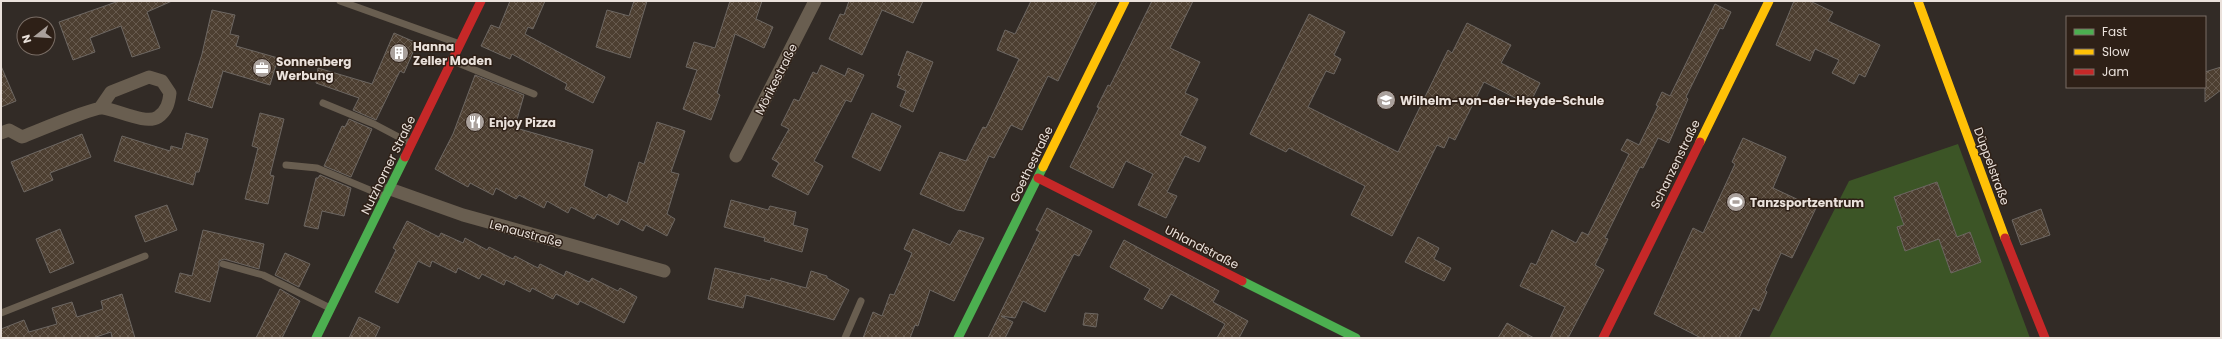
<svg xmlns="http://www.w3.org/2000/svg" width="2222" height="339" font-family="Poppins,sans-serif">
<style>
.pitch{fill:#3c5526}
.building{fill:url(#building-cross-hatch);stroke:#6d6762}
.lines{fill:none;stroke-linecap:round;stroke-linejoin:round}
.lane{stroke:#695e50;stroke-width:7}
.street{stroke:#695e50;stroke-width:13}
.fast{stroke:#4caf50;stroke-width:9}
.slow{stroke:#ffc107;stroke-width:9}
.jam{stroke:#c62828;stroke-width:9}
.labels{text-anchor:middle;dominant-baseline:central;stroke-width:3;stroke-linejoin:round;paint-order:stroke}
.poi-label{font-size:12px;font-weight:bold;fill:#eae1db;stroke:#2e2017;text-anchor:start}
.street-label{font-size:12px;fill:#eae1db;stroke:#2e2017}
</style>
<defs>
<pattern id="building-cross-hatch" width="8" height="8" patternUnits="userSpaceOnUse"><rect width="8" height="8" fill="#4d3f31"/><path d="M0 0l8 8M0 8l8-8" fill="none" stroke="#675a4e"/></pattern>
</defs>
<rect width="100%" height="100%" fill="#322b26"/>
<path class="pitch" d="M1958,144L2030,338H1769L1849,181Z"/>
<path class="building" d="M119,1H172L147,12L160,48L132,57L121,26L90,38L95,52L73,60L59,22Z
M510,1H545L533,29L528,27L525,34L605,77L593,103L565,89L567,84L512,54L510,59L481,46L491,25L499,28Z
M634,1H647L630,58L596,47L607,10L629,16Z
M730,1H762L756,19L773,27L764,48L735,34L717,93L720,95L711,120L683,109L697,70L686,67L694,42L715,48Z
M849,1H923L913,23L882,10L862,55L829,39L840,14L844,15Z
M1031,1H1097L1058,81L1048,76L1022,130L1011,125L994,158L989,156L964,211L957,210L920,194L940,152L966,161L983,127L986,128L1019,59L997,50L1005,30L1015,34Z
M1152,1H1193L1170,48L1200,62L1185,93L1198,99L1180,135L1206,147L1199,162L1185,156L1167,192L1177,196L1166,218L1138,205L1153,174L1126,161L1113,188L1070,167L1099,108L1097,107L1108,85L1110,86Z
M1794,1H1810L1833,12L1828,21L1880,45L1865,77L1859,74L1854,84L1832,73L1839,60L1815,49L1810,61L1776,45Z
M1715,4L1731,12L1723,29L1720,28L1686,97L1688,99L1669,143L1658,138L1643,168L1640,167L1605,238L1608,239L1595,265L1604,270L1568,338H1550L1565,307L1520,286L1531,263L1536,265L1552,230L1576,243L1582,232L1588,235L1629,154L1621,150L1627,139L1639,145L1658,106L1656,105L1662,92L1670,96Z
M212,10L235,15L230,34L239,36L236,46L278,58L270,85L223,71L212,108L188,100L202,54Z
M1309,14L1345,32L1334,55L1341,59L1334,74L1326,71L1308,107L1398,152L1448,50L1452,53L1467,23L1511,45L1501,63L1540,83L1529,105L1484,82L1455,140L1449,137L1444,148L1437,145L1392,236L1351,215L1365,186L1289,148L1286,152L1250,134Z
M394,33L417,43L404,73L400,71L376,120L353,110L359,98L316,83L318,68L372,84Z
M907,51L933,62L913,112L900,106L906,91L897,87L901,76L898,75Z
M821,65L845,76L848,68L864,75L851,102L846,100L814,161L823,166L808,195L772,176L779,163L772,159L789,129L781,125L794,99L799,101L813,72L817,74Z
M1,66L16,101L1,107Z
M2221,67V90L2205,102V72Z
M475,75L524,95L516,123H518L516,128L593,150L584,186L607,198L609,194L627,203L639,162L644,164L657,122L685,131L671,172L679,174L667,214L675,219L667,236L646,225L643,231L621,219L618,225L597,214L594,219L571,207L568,213L547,201L544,208L519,195L516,199L496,188L493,195L470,183L468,187L435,169L453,134Z
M260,113L284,119L270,175L274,176L268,204L245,199L258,148L252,146Z
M872,113L901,126L880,171L852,157Z
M349,119L372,129L351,177L324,166L342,126L345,127Z
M186,133L208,139L199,172H196L193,185L114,161L122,136L170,151L171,146L182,149Z
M82,134L91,157L50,173L53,180L24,192L11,162Z
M1743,138L1786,157L1773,188L1816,208L1792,258L1781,253L1765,290L1767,292L1759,311L1753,308L1739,338H1701L1654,314L1693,228L1703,233L1735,164L1732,162Z
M320,175L351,188L344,216L322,211L318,229L304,226L316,178H318Z
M1937,182L1957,237L1970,232L1981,262L1951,273L1939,239L1905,251L1897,227L1904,225L1894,197Z
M731,200L768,210L770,206L796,212L793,225L808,229L802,252L764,241L765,238L724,227Z
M167,205L177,230L145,242L135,216Z
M1047,208L1092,231L1079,256L1074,254L1045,312L1023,301L1015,318L1001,316L1013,322L1005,338H988L1040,232L1036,230Z
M2041,209L2050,235L2021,245L2012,220Z
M407,221L439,237L441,233L463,243L465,238L487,250L489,247L513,259L515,256L538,268L540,264L564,276L566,271L589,282L592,278L618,291L620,288L637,297L624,323L580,301L578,305L556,294L553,299L532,288L530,292L506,280L504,285L482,274L479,279L458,268L456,273L432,261L430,267L418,261L398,303L375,292L396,250L393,248Z
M60,229L74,263L50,273L36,239Z
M913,229L950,245L959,230L984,238L954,301L930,290L918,326L915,325L910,338H863L873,312L882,316L890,294L894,295L912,253L904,249Z
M203,230L264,244L259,269L224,259L219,261V267L210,302L175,292L180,273L192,276Z
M1418,237L1439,248L1434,259L1451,268L1444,281L1405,262Z
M1124,240L1219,291L1213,302L1248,321L1239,338H1217L1225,324L1171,294L1162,309L1144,299L1150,289L1110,267Z
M285,253L310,264L299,287L275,275Z
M715,268L770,281L771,278L806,288L811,271L827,276V278L849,290L834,320L746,295L743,308L708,299Z
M280,289L300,301L282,338H256Z
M122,294L135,338H112L111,332L93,338H1V329L24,320L29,332L57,324L52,308L72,302L77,317L103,309L101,301Z
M1085,313L1098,314L1096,327L1083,325Z
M359,317L380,327L375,338H349Z
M1507,323L1534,338H1498Z"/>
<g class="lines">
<path class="lane" d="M340,1L460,44
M453,61L534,94
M323,103L374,124L410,143
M286,165L317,168L384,196
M223,264L263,275L330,308
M1,313L145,256
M845,338L861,301"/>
<path class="street" d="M1,133L9,130L22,137C35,132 93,107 103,108C118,110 146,125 158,117C167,111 169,102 170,93L162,81L149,77L111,92L100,108
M736,156L815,1
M390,189L463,215L664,271"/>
<path class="fast" d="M1242,281L1356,338
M316,338L405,157
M958,338L1043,167"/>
<path class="slow" d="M1918,1L2005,238
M1700,142L1769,1
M1043,167L1125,1"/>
<path class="jam" d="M405,157L481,1
M1038,178L1242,281
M2005,238L2045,338
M1603,338L1700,142"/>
</g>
<defs>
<symbol id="building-disc" viewBox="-11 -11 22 22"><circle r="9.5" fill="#aaa19c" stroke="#2e2017"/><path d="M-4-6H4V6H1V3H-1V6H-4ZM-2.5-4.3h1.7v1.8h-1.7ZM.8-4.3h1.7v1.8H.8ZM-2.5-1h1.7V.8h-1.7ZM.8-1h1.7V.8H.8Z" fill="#fff"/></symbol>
<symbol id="office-disc" viewBox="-11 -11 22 22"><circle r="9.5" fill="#aaa19c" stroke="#2e2017"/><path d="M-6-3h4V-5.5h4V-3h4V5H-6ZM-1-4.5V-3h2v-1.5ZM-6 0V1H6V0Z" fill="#fff"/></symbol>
<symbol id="school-disc" viewBox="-11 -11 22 22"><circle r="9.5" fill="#aaa19c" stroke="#2e2017"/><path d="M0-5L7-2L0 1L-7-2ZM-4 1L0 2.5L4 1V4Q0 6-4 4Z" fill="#fff"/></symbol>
<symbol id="restaurant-disc" viewBox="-11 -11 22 22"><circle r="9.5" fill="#aaa19c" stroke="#2e2017"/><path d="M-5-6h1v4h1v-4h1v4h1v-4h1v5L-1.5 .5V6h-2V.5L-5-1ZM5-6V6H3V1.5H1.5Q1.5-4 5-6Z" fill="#fff"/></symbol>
<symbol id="stadium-disc" viewBox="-11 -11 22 22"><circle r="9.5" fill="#aaa19c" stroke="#2e2017"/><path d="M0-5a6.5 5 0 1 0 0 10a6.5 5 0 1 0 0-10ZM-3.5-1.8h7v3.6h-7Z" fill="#fff"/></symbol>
</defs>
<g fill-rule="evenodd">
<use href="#building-disc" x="388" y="42" width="22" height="22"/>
<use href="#office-disc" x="251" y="57" width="22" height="22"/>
<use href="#school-disc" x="1375" y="89" width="22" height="22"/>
<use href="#restaurant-disc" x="464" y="111" width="22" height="22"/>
<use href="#stadium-disc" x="1725" y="191" width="22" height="22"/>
</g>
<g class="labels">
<g class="poi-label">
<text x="413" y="46">Hanna<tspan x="413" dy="14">Zeller Moden</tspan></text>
<text x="276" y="61">Sonnenberg<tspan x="276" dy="14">Werbung</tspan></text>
<text x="1400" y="100">Wilhelm-von-der-Heyde-Schule</text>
<text x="489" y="122">Enjoy Pizza</text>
<text x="1750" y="202">Tanzsportzentrum</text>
</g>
<g class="street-label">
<text transform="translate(776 79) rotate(-63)">Mörikestraße</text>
<text transform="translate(1031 164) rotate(-64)">Goethestraße</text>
<text transform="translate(1675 164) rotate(-64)">Schanzenstraße</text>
<text transform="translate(388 165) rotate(-64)">Nutzhorner Straße</text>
<text transform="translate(1992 166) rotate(70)">Düppelstraße</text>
<text transform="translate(526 233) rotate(15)">Lenaustraße</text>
<text transform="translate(1202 247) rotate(27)">Uhlandstraße</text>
</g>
</g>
<rect width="2222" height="339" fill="none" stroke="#eae1db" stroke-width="4"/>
<rect x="2066" y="16" width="140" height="72" fill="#2e2017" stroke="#796d65"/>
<rect x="2074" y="29" width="20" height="6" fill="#4caf50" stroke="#796d65"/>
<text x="2102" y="36" font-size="12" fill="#eae1db">Fast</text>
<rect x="2074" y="49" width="20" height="6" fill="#ffc107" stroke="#796d65"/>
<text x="2102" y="56" font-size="12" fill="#eae1db">Slow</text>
<rect x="2074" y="69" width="20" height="6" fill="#c62828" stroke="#796d65"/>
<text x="2102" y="76" font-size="12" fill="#eae1db">Jam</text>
<g transform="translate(36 36) rotate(253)"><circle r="19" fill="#2e2017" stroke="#796d65"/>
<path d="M0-3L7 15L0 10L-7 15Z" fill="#aaa19c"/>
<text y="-6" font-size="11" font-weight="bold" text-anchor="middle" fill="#eae1db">N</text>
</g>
</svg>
